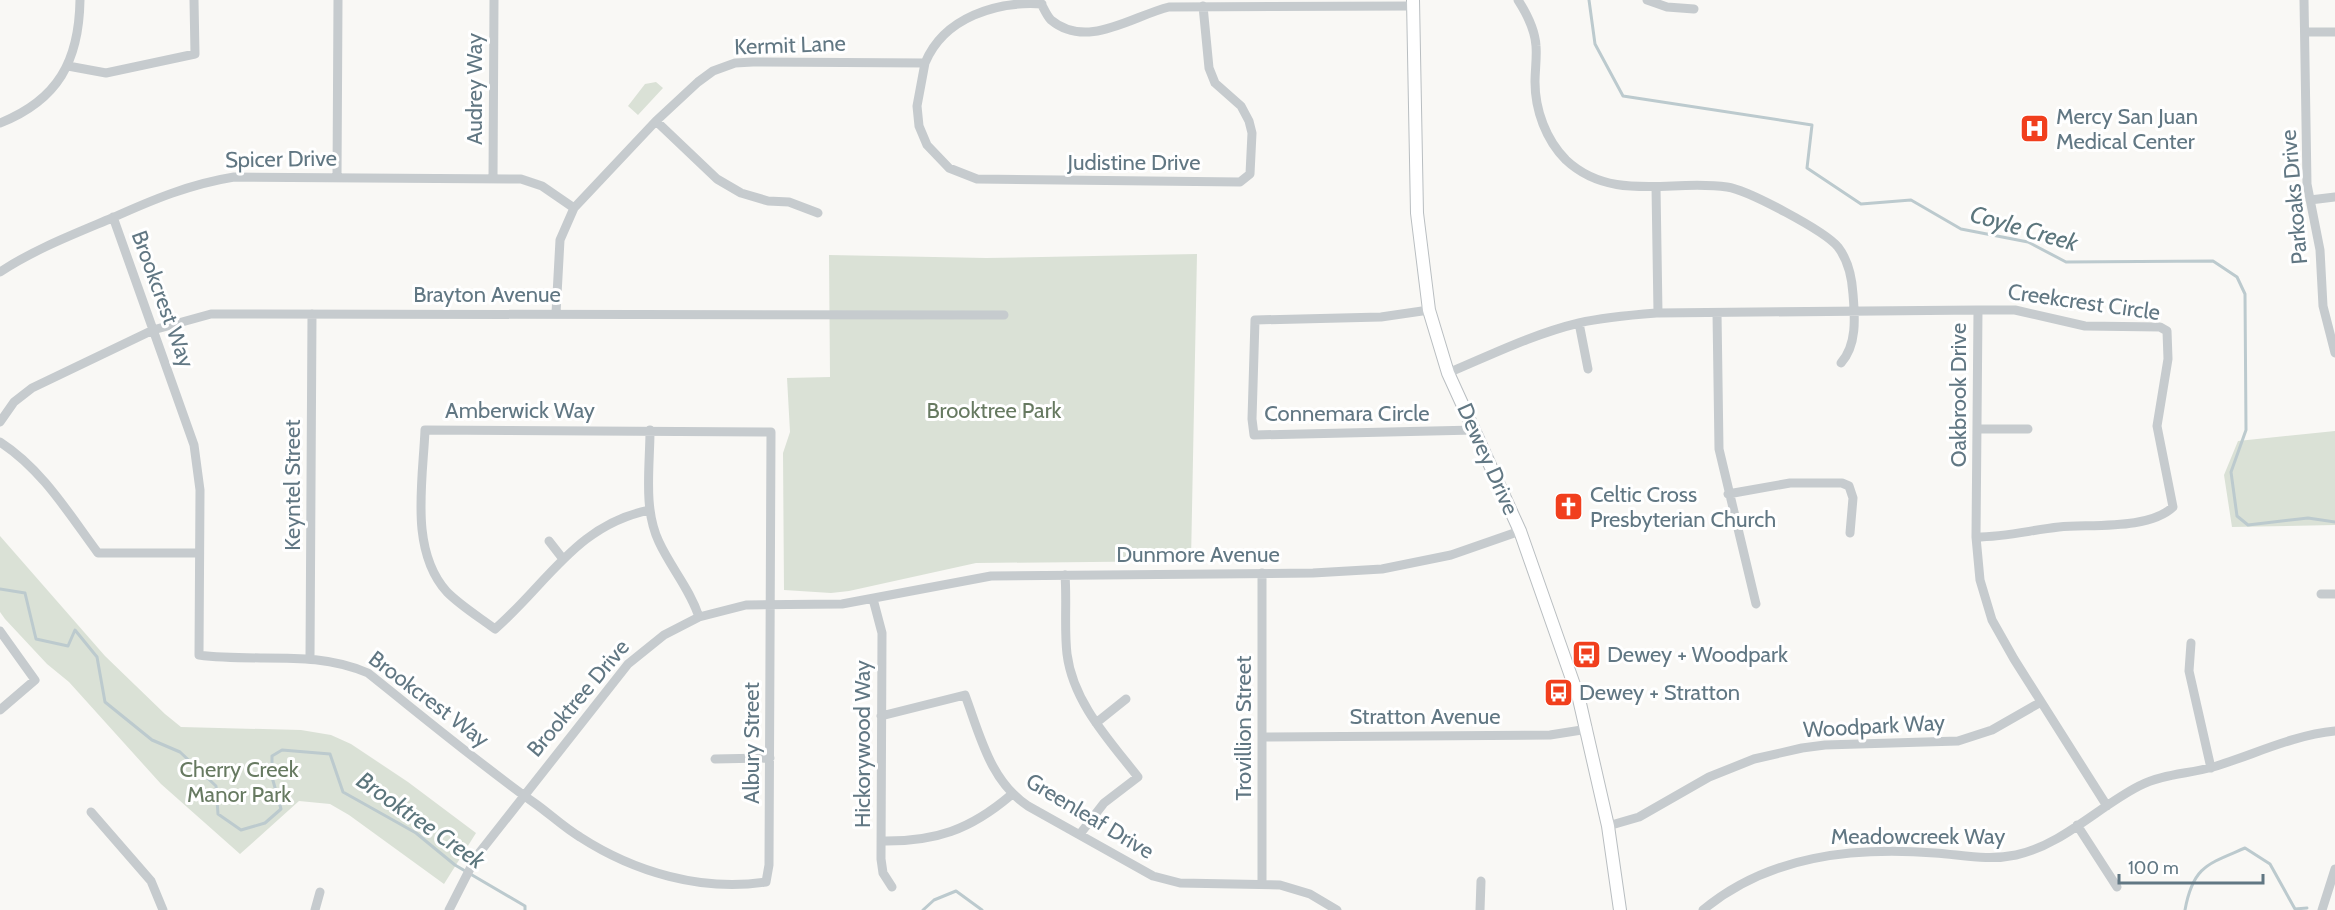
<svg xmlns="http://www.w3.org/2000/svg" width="2335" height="910" font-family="Cabin,sans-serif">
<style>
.green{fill:#dae1d6}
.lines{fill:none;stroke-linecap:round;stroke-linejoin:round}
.stream{stroke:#bccace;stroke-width:3}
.major-casing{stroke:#b9bec1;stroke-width:14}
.minor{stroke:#c6cbce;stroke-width:9}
.major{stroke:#fff;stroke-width:12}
.labels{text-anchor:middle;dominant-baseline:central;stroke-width:6;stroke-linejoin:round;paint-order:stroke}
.street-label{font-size:22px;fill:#617783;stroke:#fff}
.poi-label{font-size:22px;fill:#617783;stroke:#fff;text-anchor:start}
.park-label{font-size:22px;fill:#677a61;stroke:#fff}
.water-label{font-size:24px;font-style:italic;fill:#5c767d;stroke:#fff}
</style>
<rect width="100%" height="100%" fill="#f9f8f5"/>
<path class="green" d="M656,82L663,88L638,115L628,106L645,84Z
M1197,254L1191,561L976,563L849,591L831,593L784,590L783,453L790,432L787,378L830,377L829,255L986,258Z
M2335,431V525L2232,527L2224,475L2238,441Z
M0,536L105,656L165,714L181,727L301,730L331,735L351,744L408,782L476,833L444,884L349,815L330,804L299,801L240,854L161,784L69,682L47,664L5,619L0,612Z"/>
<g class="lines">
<path class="stream" d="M1589,0L1595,44L1623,96L1812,125L1807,168L1861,204L1911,200L1961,229L2028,242L2066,262L2213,261L2237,277L2245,294L2246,430L2231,472L2237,516L2248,525L2308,518L2335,522
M0,589L25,593L36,639L68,646L75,630L97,657L105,702L152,740L180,752L216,786L218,814L241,830L265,823L281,809L272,777V756L282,750L330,754L343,792L416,833L455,865L525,906V910
M923,910L934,900L956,891L982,910
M2185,910C2193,866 2208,864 2245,848L2270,864L2295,909L2307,908"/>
<defs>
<path id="major" d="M1413,0L1417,213L1429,310L1448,373L1520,531L1579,699L1608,826L1620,910"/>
</defs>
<use href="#major" class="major-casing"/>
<path class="minor" d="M1039,0C1043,6 1046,15 1051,20C1087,50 1132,16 1169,7L1413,6
M1518,0C1527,14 1535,29 1536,46C1537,58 1535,70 1535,82C1535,110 1546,140 1566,160C1612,203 1672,179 1727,187C1748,190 1825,231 1838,247C1848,260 1852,278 1853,294C1855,318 1857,345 1841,363
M1647,0L1667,7L1694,9
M2304,0L2307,184L2320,250L2323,306L2335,353
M2305,32H2335
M925,63L917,106L919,126L927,145L949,168L977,179L1240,182L1250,174L1252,133L1249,121L1241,106L1215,83L1209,68L1203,6
M68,66L106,73L195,54L194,0
M656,121L717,179L741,193L768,201L789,202L818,213
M0,123C58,100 79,61 80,0
M337,177L338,0
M493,179L494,0
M1656,187L1658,313
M2310,200L2335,197
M113,217L194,445L200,490L199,655C257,663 313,649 368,673C422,716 476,761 533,802C549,813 563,827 580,837C634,872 702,892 766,882L769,865L771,432L425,430C423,481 409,550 447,592C461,606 479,617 495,629C547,584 577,524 650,510
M0,272C35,249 74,234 112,218C152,200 190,184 234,177L521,179L542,186L574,208
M1429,310L1381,317L1255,320L1252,419L1254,435L1475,430
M556,313L560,240L574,208L656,121L698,82L713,71L735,63L753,62L925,63C944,17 997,1 1042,4
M1717,313L1719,449L1756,604
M1579,323L1588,369
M1448,373C1491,355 1533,334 1579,323C1605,317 1632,315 1658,313L1978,310L1976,537L1980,580L1992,620L2014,659L2107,806
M0,422L14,402L32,388L153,330L211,314L1004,315
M1977,429H2028
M650,430C650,466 643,509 659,542C671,568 690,589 699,617
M0,442C42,469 69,514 98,553H199
M1728,494L1790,483H1842L1849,486L1853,498L1850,533
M1976,537C2006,537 2031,530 2059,527C2091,524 2149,530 2173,507L2157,426L2168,359L2167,331L2160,327L2085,326L2015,310H1978
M549,541L563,559
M1262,573V883
M1065,575C1067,601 1064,628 1067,654C1073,702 1109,740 1138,777L1104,803L1080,834
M2321,594H2335
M873,599L882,633L881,859L883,873L892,887
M0,631L35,680L0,710
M2191,643L2189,671L2211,768
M310,657L312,314
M881,716L965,695C980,735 990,781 1028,806L1153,876L1180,883L1280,885L1310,894L1337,910
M1096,723L1126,699
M1262,737L1550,735L1588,729
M715,759L770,758
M91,812L151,881L163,910
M2077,825L2117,887
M1608,826L1639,817L1709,777L1754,759L1802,748L1825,745L1958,741L1992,730L2041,702
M881,841C935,842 970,830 1011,795
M315,910L320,892
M449,910L476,857L628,664L664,635L699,617L746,605L842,604L991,576L1313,573L1382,569L1451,555L1520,531
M1480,910L1481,881
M1703,910C1769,855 1853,847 1935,853C1963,855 1988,861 2016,855C2062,845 2098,807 2139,786C2162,774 2188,774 2213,767C2253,755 2293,735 2335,731
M2322,910L2335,869"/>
<use href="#major" class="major"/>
</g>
<defs>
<symbol id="hospital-square" viewBox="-11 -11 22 22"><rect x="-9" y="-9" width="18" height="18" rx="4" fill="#f13f1d" stroke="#fff"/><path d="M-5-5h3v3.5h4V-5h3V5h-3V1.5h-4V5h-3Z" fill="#fff"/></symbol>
<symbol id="church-square" viewBox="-11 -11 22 22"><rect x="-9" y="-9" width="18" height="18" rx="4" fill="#f13f1d" stroke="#fff"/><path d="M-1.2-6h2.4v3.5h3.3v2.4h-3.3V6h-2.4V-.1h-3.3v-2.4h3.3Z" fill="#fff"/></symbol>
<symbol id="bus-square" viewBox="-11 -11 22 22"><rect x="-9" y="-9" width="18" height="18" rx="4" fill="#f13f1d" stroke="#fff"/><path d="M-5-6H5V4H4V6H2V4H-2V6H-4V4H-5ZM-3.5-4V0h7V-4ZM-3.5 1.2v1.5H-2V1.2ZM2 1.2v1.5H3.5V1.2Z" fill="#fff"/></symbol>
</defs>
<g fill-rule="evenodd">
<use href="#hospital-square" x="2018" y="112" width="33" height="33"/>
<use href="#church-square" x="1552" y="490" width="33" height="33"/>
<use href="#bus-square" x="1570" y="638" width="33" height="33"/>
<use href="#bus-square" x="1542" y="676" width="33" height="33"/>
</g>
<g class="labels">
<g class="street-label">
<text transform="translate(790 45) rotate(-2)">Kermit Lane</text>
<text transform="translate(474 89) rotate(-90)">Audrey Way</text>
<text transform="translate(281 159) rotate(-1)">Spicer Drive</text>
<text x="1134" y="162">Judistine Drive</text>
<text transform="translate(2294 197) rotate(-95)">Parkoaks Drive</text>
<text x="487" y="294">Brayton Avenue</text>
<text transform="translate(163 299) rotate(70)">Brookcrest Way</text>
<text transform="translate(2084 302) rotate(8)">Creekcrest Circle</text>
<text transform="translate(1958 395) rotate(-90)">Oakbrook Drive</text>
<text x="520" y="410">Amberwick Way</text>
<text x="1347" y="413">Connemara Circle</text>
<text transform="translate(1488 459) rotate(66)">Dewey Drive</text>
<text transform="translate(292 485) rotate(-90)">Keyntel Street</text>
<text x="1198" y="554">Dunmore Avenue</text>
<text transform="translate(578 698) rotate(-50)">Brooktree Drive</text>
<text transform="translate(429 699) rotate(37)">Brookcrest Way</text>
<text x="1425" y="716">Stratton Avenue</text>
<text transform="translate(1874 726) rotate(-3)">Woodpark Way</text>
<text transform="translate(1243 728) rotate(-90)">Trovillion Street</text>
<text transform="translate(751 743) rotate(-90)">Albury Street</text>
<text transform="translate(862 744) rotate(-90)">Hickorywood Way</text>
<text transform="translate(1090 816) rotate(31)">Greenleaf Drive</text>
<text x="1918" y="836">Meadowcreek Way</text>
</g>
<g class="poi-label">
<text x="2056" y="116">Mercy San Juan<tspan x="2056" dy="25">Medical Center</tspan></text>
<text x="1590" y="494">Celtic Cross<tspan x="1590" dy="25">Presbyterian Church</tspan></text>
<text x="1607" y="654">Dewey + Woodpark</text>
<text x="1579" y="692">Dewey + Stratton</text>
</g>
<g class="park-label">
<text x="994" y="410">Brooktree Park</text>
<text x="239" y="769">Cherry Creek<tspan x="239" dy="25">Manor Park</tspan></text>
</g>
<g class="water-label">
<text transform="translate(2024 228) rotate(16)">Coyle Creek</text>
<text transform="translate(421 820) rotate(35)">Brooktree Creek</text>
</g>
</g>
<path d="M2119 874v9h144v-9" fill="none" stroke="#617783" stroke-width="3"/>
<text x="2128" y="874" font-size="18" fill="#617783" stroke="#ffffff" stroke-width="4.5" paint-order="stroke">100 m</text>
</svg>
